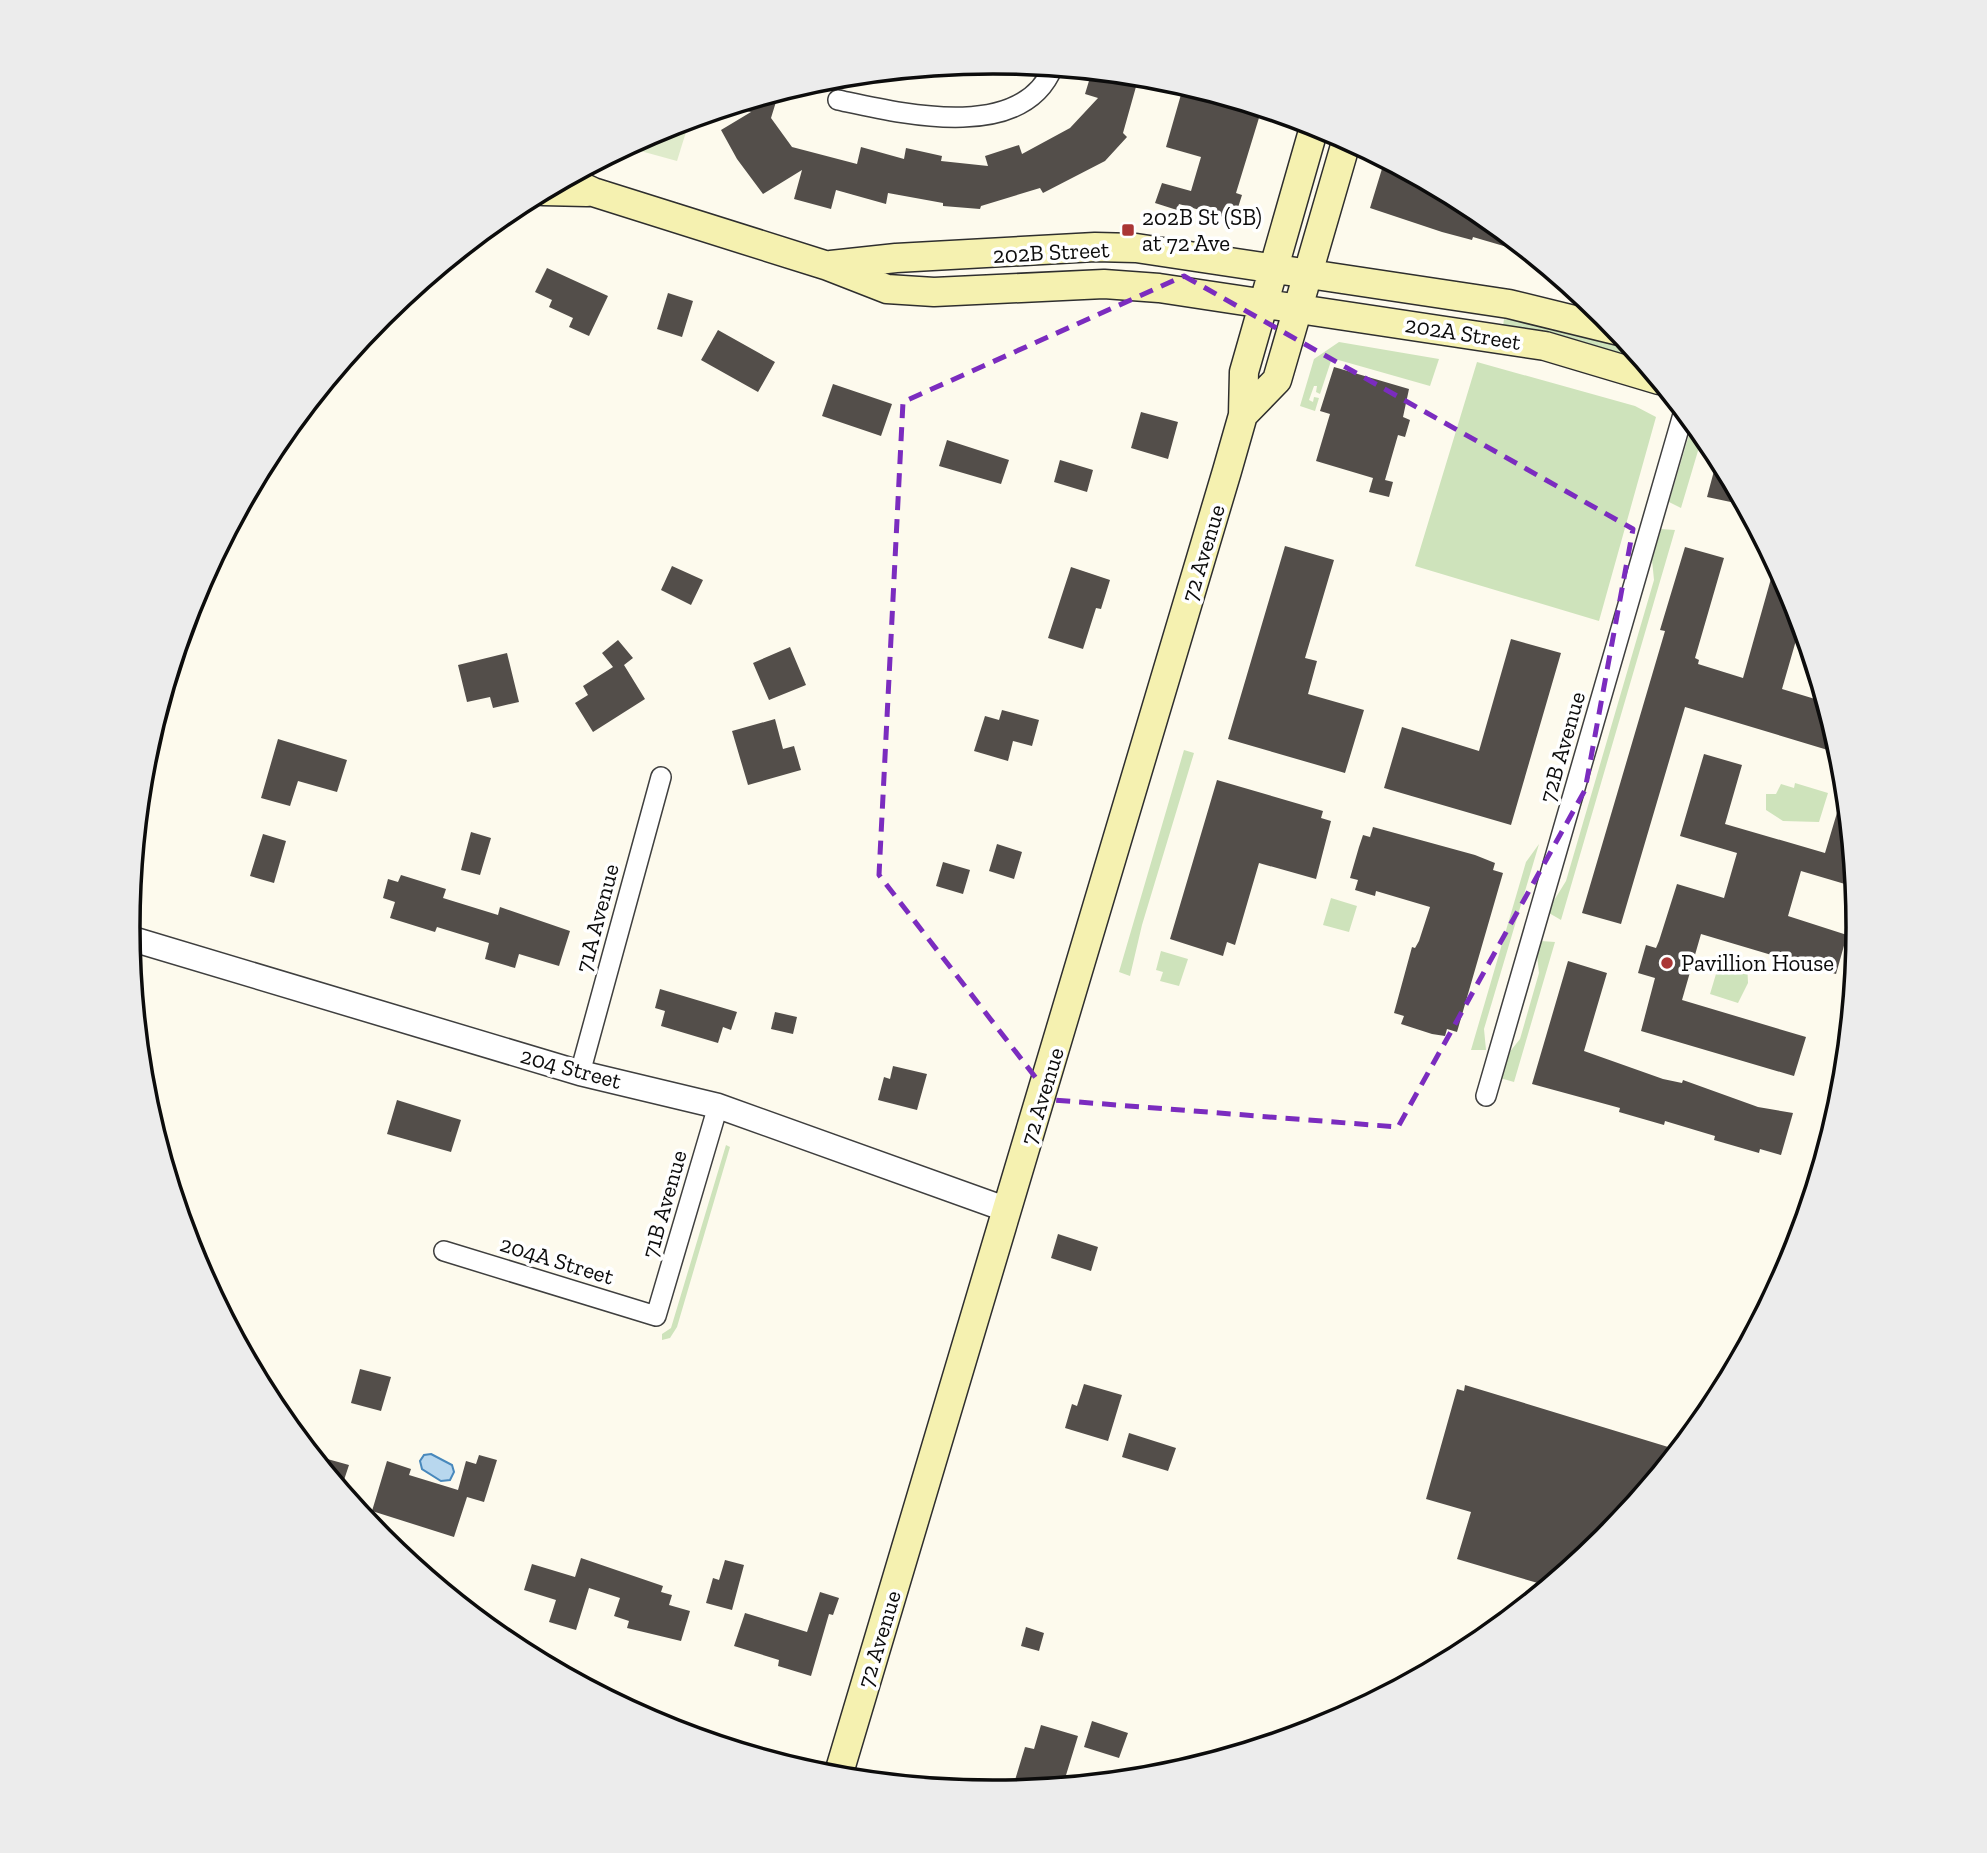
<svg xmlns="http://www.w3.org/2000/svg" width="1987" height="1853" font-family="'Zilla Slab',serif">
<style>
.green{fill:#cee3bb}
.pitch{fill:#dfebcb}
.water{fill:#b8d7ee;stroke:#4888bc;stroke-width:2}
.building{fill:#534e4a}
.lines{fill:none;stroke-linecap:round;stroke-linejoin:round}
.minor-casing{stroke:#3f3f3f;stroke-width:22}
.tertiary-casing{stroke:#3f3f3f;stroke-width:27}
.secondary-casing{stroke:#2e2e2e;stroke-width:31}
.minor{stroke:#fff;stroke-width:19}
.tertiary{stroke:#fff;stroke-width:24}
.secondary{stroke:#f5f1b0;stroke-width:28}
.marked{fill:none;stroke:#7b2cbf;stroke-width:5;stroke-dasharray:14 9;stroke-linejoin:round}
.poi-dot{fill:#aa3635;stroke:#fff;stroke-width:2.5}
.labels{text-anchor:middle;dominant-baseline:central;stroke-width:7;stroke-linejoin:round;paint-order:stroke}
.poi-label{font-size:23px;fill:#0c0c0c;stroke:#fff;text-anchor:start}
.street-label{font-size:23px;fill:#0c0c0c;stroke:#fff}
.rim{fill:none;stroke:#0c0c0c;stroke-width:3.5}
</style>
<rect width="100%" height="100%" fill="#fdfaed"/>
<path class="green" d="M1504,319L1559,327L1633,349L1645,363L1503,326Z
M1339,342L1439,359L1430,386L1335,359L1331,361L1320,394L1316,392L1317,386H1314L1309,400L1313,402L1314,397L1319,398L1315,411L1300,406L1314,359Z
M1477,362L1635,406L1656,417L1599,621L1415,566Z
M1691,428L1699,429L1703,434L1681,508L1669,502Z
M1661,529L1675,530L1561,920L1549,913L1553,902L1566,881L1654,580L1652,560Z
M1184,750L1194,753L1142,925L1130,976L1119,972Z
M1795,783L1828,793L1819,822L1783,821L1766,810V794H1776L1781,784L1794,788Z
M1539,844L1484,1029L1486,1050H1471L1526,862Z
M1331,898L1357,906L1349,932L1323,925Z
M1541,941L1555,942L1514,1082L1500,1078L1508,1054L1520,1039L1539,973L1537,955Z
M1161,951L1188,959L1179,986L1160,981L1163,972L1156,970Z
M1722,954L1747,961L1748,983L1738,1003L1710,994Z
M726,1145L730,1147L677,1327L670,1338L662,1340V1334L671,1328Z"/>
<path class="pitch" d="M690,119L677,161L626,147L663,127Z"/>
<path class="water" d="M431,1454L452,1465L454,1472L450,1480L441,1481L422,1469L420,1461L424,1455Z"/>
<path class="building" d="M1092,71L1139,76L1123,133L1127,137L1105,161L1043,193L1040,188L981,206L980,209L943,206V203L888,193L886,204L836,190L831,209L794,199L802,170L763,194L737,159L721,130L751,112L730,107L779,92L771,118L792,147L857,164L861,147L904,159L906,148L942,156L941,161L988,166L985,156L1019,145L1022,154L1070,128L1098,98L1085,94Z
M1184,84L1262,108L1236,193L1242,195L1234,220L1179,204L1177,210L1155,203L1162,183L1191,191L1201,157L1166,147Z
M1385,159L1475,207L1531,254L1473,237L1472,240L1442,232L1370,208Z
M547,268L608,296L589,336L569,327L573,318L549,307L552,300L535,292Z
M668,293L693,301L682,337L657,329Z
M718,330L775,362L758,392L701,360Z
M1334,367L1409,389L1403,417L1410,420L1405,437L1398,435L1385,480L1393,482L1389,497L1369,492L1373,478L1316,461L1330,414L1320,411Z
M833,384L892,404L881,436L822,416Z
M1141,412L1178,422L1168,459L1131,448Z
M947,440L1009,460L1001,484L939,466Z
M1718,456L1730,478L1745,505L1707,497Z
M1060,460L1093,470L1087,492L1054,482Z
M1285,546L1334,560L1305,658L1317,661L1308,694L1364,710L1345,773L1228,739Z
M1685,547L1724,558L1695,658L1699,660L1698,664L1743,678L1772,575L1784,578L1801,623L1782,689L1825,702L1841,754L1685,707L1621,924L1582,913L1665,631L1660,630Z
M672,566L703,580L691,605L661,590Z
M1071,567L1110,580L1101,609L1096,608L1083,649L1048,638Z
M1511,639L1561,653L1511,825L1384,788L1402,727L1479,751Z
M618,640L633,658L624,665L645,699L593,732L575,703L588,695L583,686L613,667L602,653Z
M790,647L806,685L769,700L753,663Z
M507,653L519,702L493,708L490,697L467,702L458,665Z
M1002,710L1039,720L1032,746L1013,741L1008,761L974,751L985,716L999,720Z
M775,719L783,749L794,746L801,770L748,785L732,731Z
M278,739L347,760L337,792L298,781L290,806L261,798Z
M1704,754L1742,765L1725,824L1825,853L1845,786L1855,887L1801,871L1788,916L1847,935L1836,974L1701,934L1682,1000L1806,1037L1794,1076L1641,1031L1655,978L1638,973L1646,945L1656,948L1659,941L1677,884L1724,898L1737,853L1680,836Z
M1217,780L1323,811L1321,818L1331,821L1316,879L1259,863L1235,945L1227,942L1223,956L1170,939Z
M1373,827L1475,855L1495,863L1493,870L1503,873L1457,1032L1447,1029L1445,1036L1432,1034L1401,1024L1404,1016L1394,1013L1412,947L1415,948L1419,941L1430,907L1376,891L1375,896L1355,890L1358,880L1350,878L1359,847L1363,835L1370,837Z
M471,832L491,838L480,875L461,870Z
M263,834L286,841L274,883L250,876Z
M997,844L1022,852L1014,879L989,871Z
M943,862L970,870L963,894L936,886Z
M401,875L446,889L443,898L498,915L500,907L570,931L559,966L519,954L515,968L485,959L489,943L437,927L435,932L390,918L395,902L383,898L388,879L398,882Z
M1568,961L1607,973L1584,1051L1663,1079L1682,1083L1683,1080L1758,1107L1793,1113L1781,1155L1760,1149L1759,1153L1714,1140L1715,1136L1665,1121L1664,1125L1619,1112L1620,1108L1532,1084Z
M660,989L737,1012L731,1030L723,1027L718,1043L661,1026L665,1011L655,1008Z
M775,1012L797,1017L793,1034L771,1029Z
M893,1066L927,1074L917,1110L878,1100L884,1077L890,1079Z
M397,1100L461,1120L451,1152L387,1134Z
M1058,1234L1098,1247L1091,1271L1051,1258Z
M360,1369L391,1377L381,1411L351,1403Z
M1084,1384L1122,1395L1108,1441L1065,1428L1072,1404L1077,1406Z
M1465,1385L1678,1450L1605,1539L1548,1586L1457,1559L1471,1512L1426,1499L1457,1389L1464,1391Z
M1129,1433L1176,1448L1168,1471L1122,1457Z
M313,1455L349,1465L341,1489L336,1483Z
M479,1455L497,1460L484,1502L467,1497L454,1537L372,1511L387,1461L411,1469L409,1475L458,1490L466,1461L476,1464Z
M581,1558L663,1586L661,1592L672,1595L669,1605L690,1611L681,1641L627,1628L629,1621L614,1616L620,1598L589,1588L576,1630L549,1622L556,1600L524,1590L532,1564L575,1577Z
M725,1560L744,1565L732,1610L706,1603L713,1578L719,1580Z
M820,1592L839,1598L833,1615L829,1614L811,1676L778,1666L779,1660L734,1646L745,1613L807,1632Z
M1026,1627L1044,1633L1039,1651L1021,1646Z
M1092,1721L1128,1733L1119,1758L1084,1747Z
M1041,1725L1078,1736L1063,1785L1012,1790L1025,1747L1034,1749Z"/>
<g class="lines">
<defs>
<path id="minor" d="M838,100C899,113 1022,144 1053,67
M580,1073L661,777
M1486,1096L1684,411
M444,1251L656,1316L718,1106
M808,1770L838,1776"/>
<path id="tertiary" d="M129,938L580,1073L718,1106L1008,1210"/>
<path id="secondary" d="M565,179L593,192L828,266L887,289L934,292L1104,284L1159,288L1545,346L1659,380
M543,191L587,192
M831,265L896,258L1095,247L1136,248L1509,304L1619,331
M1243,415L1277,380L1347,139
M838,1776L1227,471L1243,415L1244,372L1315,124"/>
</defs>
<use href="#minor" class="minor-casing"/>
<use href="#tertiary" class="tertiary-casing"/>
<use href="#secondary" class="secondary-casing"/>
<use href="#minor" class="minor"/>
<use href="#tertiary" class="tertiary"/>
<use href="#secondary" class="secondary"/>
</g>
<path class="marked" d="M1184,276L1633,529L1585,790L1398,1127L1053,1100L879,875L903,402Z"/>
<g class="poi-dot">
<rect x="1121" y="223" width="14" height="14" rx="3.5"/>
<circle cx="1667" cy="963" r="7"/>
</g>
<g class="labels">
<g class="poi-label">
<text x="1142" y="217">202B St (SB)<tspan x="1142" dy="26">at 72 Ave</tspan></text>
<text x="1681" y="963">Pavillion House</text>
</g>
<g class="street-label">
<text transform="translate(1051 252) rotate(-3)">202B Street</text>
<text transform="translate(1463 333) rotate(9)">202A Street</text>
<text transform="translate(1203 553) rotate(-73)">72 Avenue</text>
<text transform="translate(1562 747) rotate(-74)">72B Avenue</text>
<text transform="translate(597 918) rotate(-75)">71A Avenue</text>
<text transform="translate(571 1068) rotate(15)">204 Street</text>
<text transform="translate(1042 1096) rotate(-73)">72 Avenue</text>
<text transform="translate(664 1204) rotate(-74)">71B Avenue</text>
<text transform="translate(557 1260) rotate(17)">204A Street</text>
<text transform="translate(879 1639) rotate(-73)">72 Avenue</text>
</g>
</g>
<path d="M0 0H1987V1853H0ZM140 927a853 853 0 1 1 1706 0a853 853 0 1 1-1706 0Z" fill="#ececec" fill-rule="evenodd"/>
<path class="rim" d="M140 927a853 853 0 1 1 1706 0a853 853 0 1 1-1706 0Z"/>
</svg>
